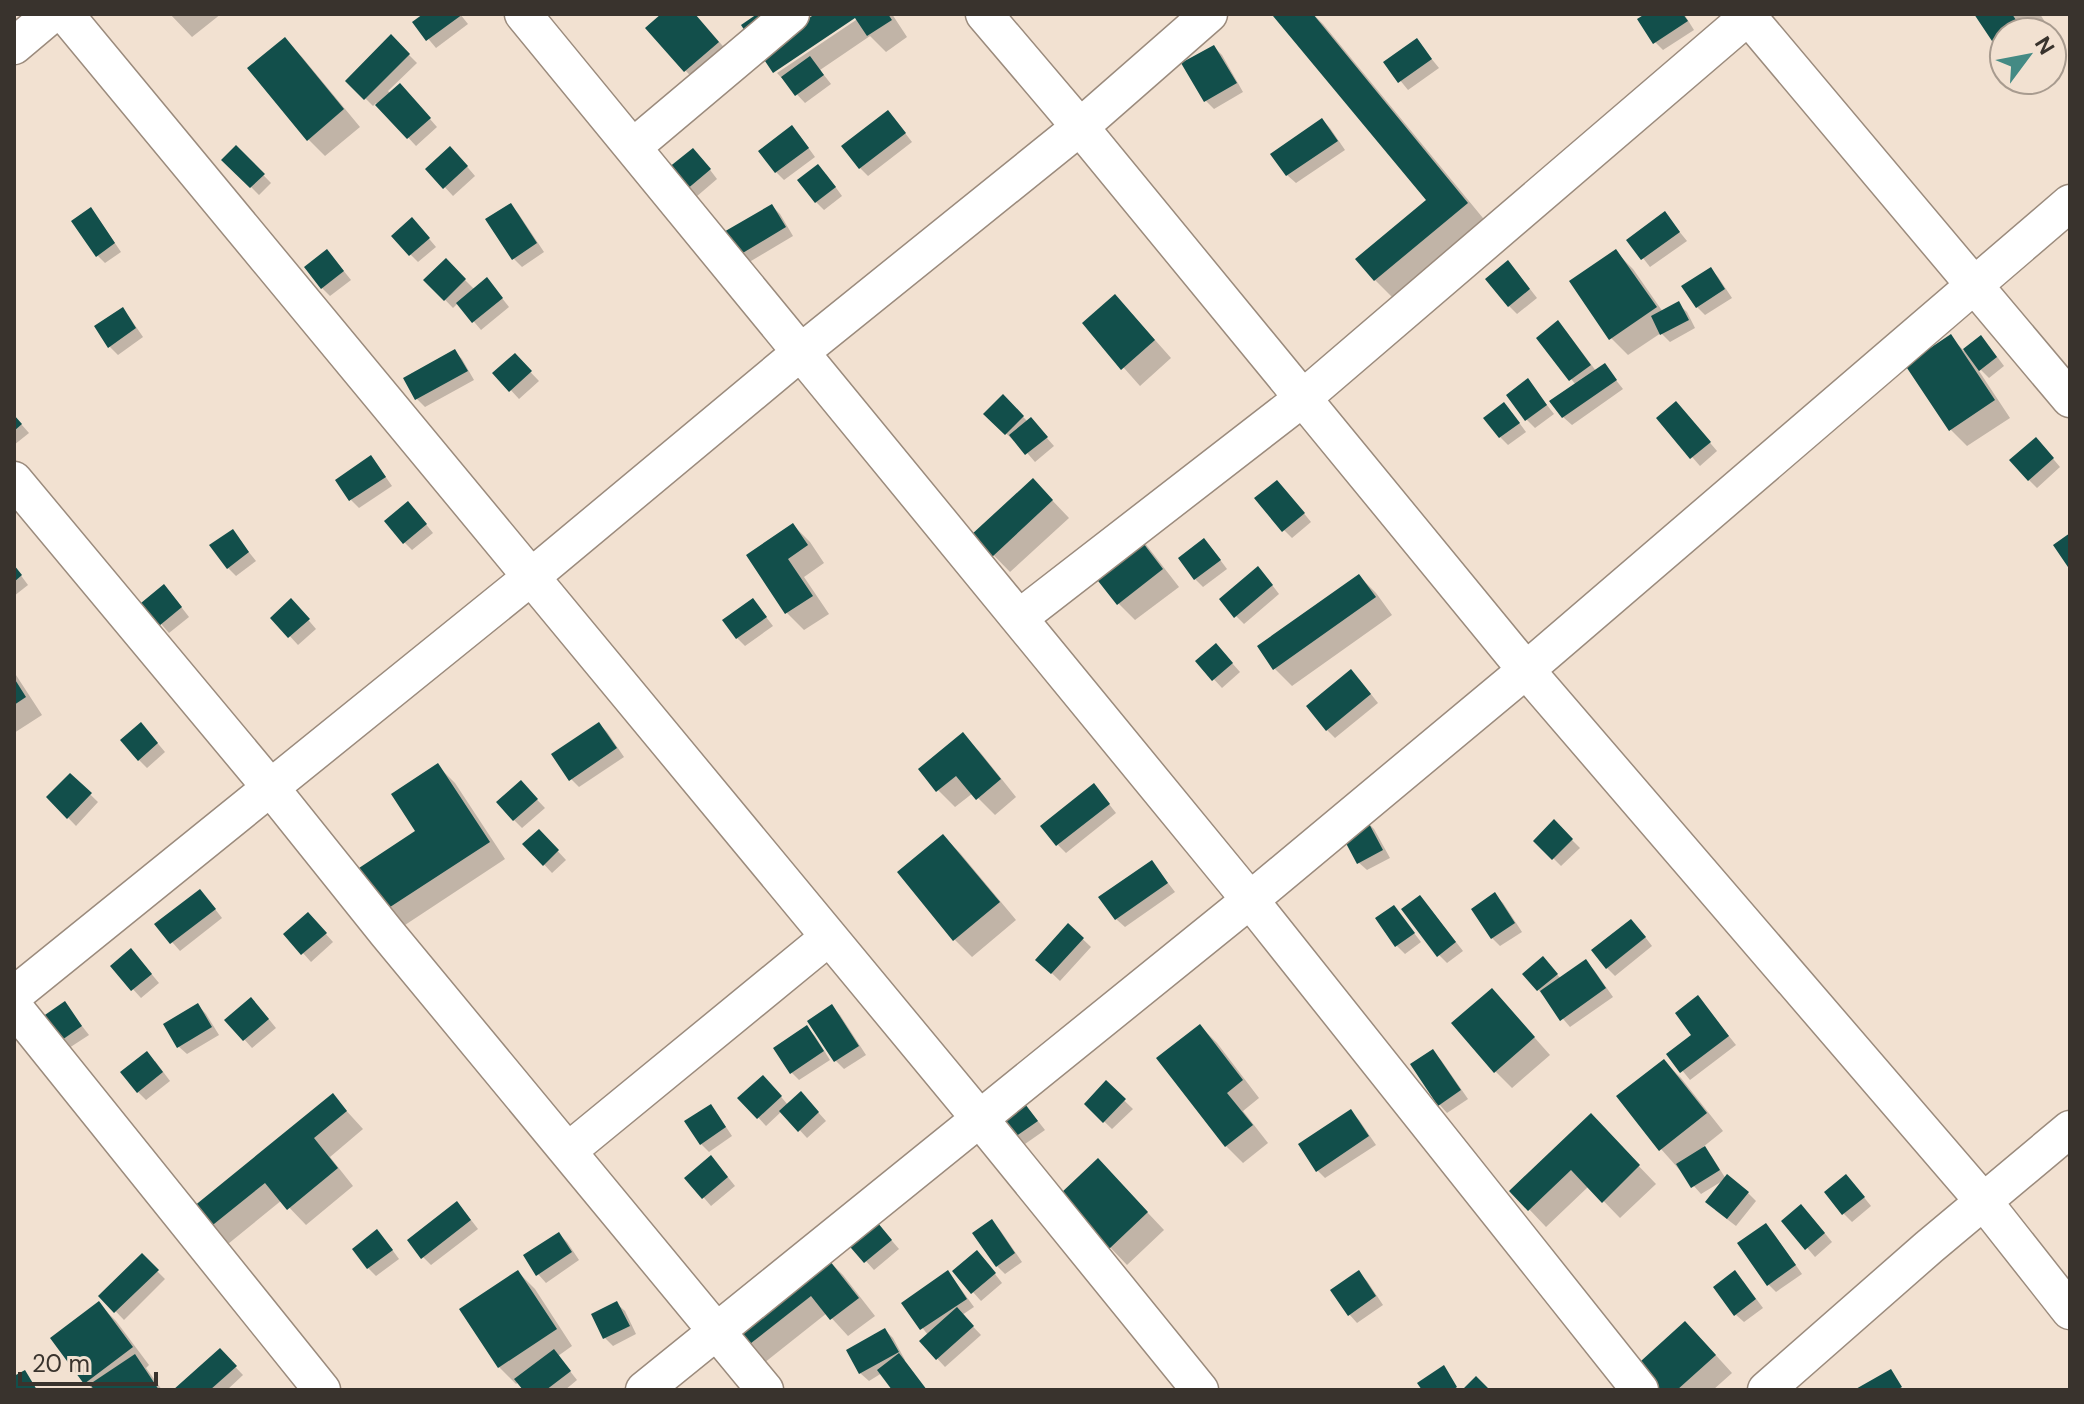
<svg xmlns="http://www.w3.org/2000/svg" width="2084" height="1404" font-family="'DM Sans',sans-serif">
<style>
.shadow{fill:#0003}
.building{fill:#124f4b}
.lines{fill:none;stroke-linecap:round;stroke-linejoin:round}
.minor-casing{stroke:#9b8b7d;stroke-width:39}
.minor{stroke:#fff;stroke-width:36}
</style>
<rect width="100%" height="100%" fill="#f2e1d1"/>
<path class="shadow" d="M170,14H221L192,37Z
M426,14H460L468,24L436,48L415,23Z
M664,14H695L735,60L702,88L685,70Z
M865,14H892L907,37L886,52L870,36L820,70L831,84L805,103L777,73Z
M1279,14H1313L1323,24L1492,229L1400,305L1375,280L1358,259L1428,200Z
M1648,14H1684L1694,30L1663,50L1655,42Z
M1977,14H2040L2045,22L2028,32H2004V55Z
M391,37L417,63L388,91L391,94H408L437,127L416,146L376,103L373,106L348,81Z
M285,40L302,57L360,127L325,156L308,139Z
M1417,41L1439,68L1408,90L1386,63Z
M1214,47L1222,55L1243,92L1214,109L1206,101L1184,64Z
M895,120L912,142L868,176L860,168Z
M1322,120L1330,128L1345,150L1296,183L1287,175Z
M800,136L815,157L784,180L776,172Z
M236,147L271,183L259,195L224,160Z
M458,156L475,176L453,196L428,169Z
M701,158L717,179L696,197L688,189Z
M826,174L842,196L824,210L816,202Z
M510,205L518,213L544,252L522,267L514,259L488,220Z
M772,206L780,214L793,236L746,264L738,256Z
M90,210L98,218L121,252L105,263L97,255Z
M1665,214L1687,241L1650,267L1629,240Z
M420,228L436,247L418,262L410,254Z
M1616,252L1633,269L1663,312L1678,304L1687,312L1695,328L1670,342L1661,333L1628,355L1611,338Z
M335,260L351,280L330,296L322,288Z
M446,261L475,290L494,288L509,307L481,330L458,303L453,308L426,280Z
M1710,269L1718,277L1732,298L1705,315L1697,307Z
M1516,271L1537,298L1517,314L1509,306Z
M122,310L130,318L143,337L118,355L109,346Z
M1132,314L1171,358L1140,386L1084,323Z
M1566,331L1596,371L1604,365L1623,389L1572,425L1563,417L1576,385L1538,338Z
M1951,337L1964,351L1989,346L2004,366L1989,378L1981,370L1979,371L2010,418L1967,446L1950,429Z
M454,351L462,359L474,380L425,407L417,399L406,379Z
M515,356L539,381L519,399L495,373Z
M1528,381L1554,414L1535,428L1527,420Z
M1003,396L1028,422L1038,428L1054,446L1035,462L1016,440L1014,441L986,414Z
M1684,412L1717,451L1700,466L1658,418Z
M1512,413L1526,432L1508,445L1500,437Z
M14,416L29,433L14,445Z
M2044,448L2060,467L2037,488L2029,480Z
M378,466L392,486L359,508L351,500Z
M1285,490L1311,522L1292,538L1284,530Z
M1050,498L1069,518L1010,572L974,535Z
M416,512L433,533L412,550L404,542Z
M793,525L810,542L824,563L804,577L829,614L804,630L787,613L748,555Z
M232,531L256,561L236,576L228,568Z
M1144,542L1179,587L1135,620L1118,603Z
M1212,549L1227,569L1203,587L1195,579Z
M14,566L28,585L14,596Z
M1359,576L1376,593L1392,615L1292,686L1275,669L1260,647Z
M1266,577L1279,594L1244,624L1236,616Z
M172,595L189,617L169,633L143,603Z
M753,600L773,626L745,646L737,638Z
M299,609L316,629L298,645L273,618Z
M1224,654L1240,672L1222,688L1198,662Z
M14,672L42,715L14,733Z
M1359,679L1378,703L1335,738L1327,730Z
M599,724L607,732L624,757L579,787L571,779Z
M149,733L165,752L147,768L139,760Z
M962,735L980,752L1016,797L995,815L973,793L955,807L938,790Z
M438,766L455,783L505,859L405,925L388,908L418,832Z
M70,775L98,802L76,826L48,797Z
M521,783L545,808L522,828L514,820Z
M1101,794L1116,813L1066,853L1058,845Z
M1366,821L1374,829L1390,858L1367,870L1358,862Z
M1554,822L1580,848L1561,866L1536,841Z
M539,831L566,860L552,873L525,844Z
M943,836L960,853L1016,920L972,957L955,940Z
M1152,862L1175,892L1125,927L1116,919Z
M1495,895L1503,903L1522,932L1500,946L1492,938Z
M208,900L222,918L180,951L157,925Z
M1428,906L1463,951L1447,963L1439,955Z
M1394,907L1421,942L1405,954L1397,946Z
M316,923L333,942L311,962L286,934Z
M1069,926L1091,947L1060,981L1038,960Z
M1639,929L1652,946L1615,976L1607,968Z
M139,959L159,983L141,998L112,966Z
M1586,962L1594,970L1613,997L1570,1027L1525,974L1551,967L1561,979Z
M1492,990L1550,1055L1512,1088L1495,1071Z
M64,1003L89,1035L69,1048L44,1017Z
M198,1005L206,1014L219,1035L187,1054L178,1046Z
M1705,1006L1736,1045L1690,1080L1669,1054L1694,1035Z
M259,1007L276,1028L252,1048L227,1020Z
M832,1007L840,1015L866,1055L844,1069L836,1061L810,1021Z
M1200,1026L1217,1043L1259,1098L1243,1111L1268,1143L1243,1163L1226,1146Z
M807,1028L815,1036L830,1060L799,1080L791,1072Z
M1433,1052L1441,1060L1468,1099L1447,1113L1439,1104Z
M155,1061L170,1081L146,1100L138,1092Z
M1664,1061L1681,1078L1723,1131L1703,1147L1712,1157L1726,1179L1748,1193L1756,1201L1736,1226L1715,1210L1724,1180L1701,1194L1661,1149Z
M1106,1083L1133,1109L1112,1129L1086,1104Z
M771,1085L788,1105L809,1102L826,1121L807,1138L782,1111L766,1126L740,1098Z
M332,1095L363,1129L330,1157L353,1186L306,1225L282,1200L228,1244L196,1207Z
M710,1106L718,1115L732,1136L709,1152L701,1144Z
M1030,1111L1045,1130L1025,1144L1003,1117Z
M1351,1112L1359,1120L1376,1145L1325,1178L1317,1170Z
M1607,1133L1656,1184L1620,1218L1589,1186L1546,1227L1512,1191Z
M719,1166L735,1186L711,1206L687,1178Z
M1115,1178L1164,1230L1127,1265L1087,1223Z
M1854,1185L1871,1206L1852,1222L1844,1214Z
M465,1212L478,1229L431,1265L423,1257Z
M1809,1214L1832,1242L1815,1257L1784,1221Z
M992,1222L1000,1230L1022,1262L1005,1274L997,1266L975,1234Z
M1766,1226L1774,1234L1802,1274L1776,1292L1768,1284Z
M881,1228L899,1249L874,1270L848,1241Z
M559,1234L567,1242L579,1260L546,1283L538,1274Z
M385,1240L399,1259L376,1276L368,1268Z
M142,1256L165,1279L124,1320L101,1296Z
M826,1258L843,1275L875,1316L848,1336L827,1313L764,1363L747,1346Z
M985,1261L1002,1283L981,1301L955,1272Z
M518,1272L535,1289L572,1346L558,1356L577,1380L565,1390H525L519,1382L516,1384L499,1367Z
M947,1273L955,1281L974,1307L962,1315L981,1335L945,1367L921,1341L928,1335L904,1304Z
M1358,1273L1367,1281L1383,1305L1357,1323L1349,1314Z
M1743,1281L1763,1308L1744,1322L1735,1314Z
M616,1303L625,1311L636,1334L613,1346L605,1338Z
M99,1304L116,1321L149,1365L146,1368L162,1390H93L53,1339Z
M885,1330L893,1338L905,1360L904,1361L926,1390H895L882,1373L869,1381L860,1373Z
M1702,1340L1732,1373L1713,1390H1650Z
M220,1351L243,1375L227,1390H176Z"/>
<path class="building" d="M423,14H463L426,41L412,22Z
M661,14H695L719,42L684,72L645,28Z
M757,14H798L803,22L815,14H888L892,20L867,36L855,18L773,73L741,25Z
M1276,14H1313L1468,203L1374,281L1355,259L1426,200L1273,16Z
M1645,14H1683L1688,21L1653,44L1637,19Z
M1974,14H2012L2024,32H2004V59Z
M391,34L410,54L364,100L345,81Z
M285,37L344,109L307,141L247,68Z
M1417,38L1432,59L1398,83L1383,62Z
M1214,45L1237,83L1204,102L1181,63Z
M810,56L824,75L795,96L781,77Z
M400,83L431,118L407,139L375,105Z
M888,110L906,133L859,169L841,146Z
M1322,118L1338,141L1286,176L1270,154Z
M792,125L809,148L775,173L758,151Z
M236,145L265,174L250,188L221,160Z
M450,146L468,166L443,189L425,169Z
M693,148L711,169L686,190L668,168Z
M818,164L836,187L815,203L797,180Z
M511,203L537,243L512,260L485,219Z
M772,204L786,227L736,257L722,233Z
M91,207L115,243L96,257L71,221Z
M1665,211L1680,232L1641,260L1626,240Z
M412,217L430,238L409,256L391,236Z
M327,249L344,271L321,289L304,267Z
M1616,249L1657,307L1609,340L1569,281Z
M446,258L466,279L444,301L423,280Z
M1508,260L1530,289L1508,307L1485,279Z
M1711,267L1725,289L1696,308L1681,286Z
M487,277L503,298L472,323L456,303Z
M1115,294L1155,340L1121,370L1082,323Z
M1679,301L1689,320L1660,335L1651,316Z
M123,307L136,328L108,348L94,326Z
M1558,320L1591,365L1569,381L1536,338Z
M1951,334L1995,400L1949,431L1905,365Z
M1981,335L1997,357L1979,371L1963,349Z
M455,349L468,371L415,400L403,378Z
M515,353L532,371L509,392L492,373Z
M1605,363L1617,380L1562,418L1549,401Z
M1528,378L1547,405L1525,421L1506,395Z
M1003,394L1024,416L1005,435L983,414Z
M1676,401L1711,442L1690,459L1656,418Z
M1504,402L1520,423L1499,438L1483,418Z
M14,415L22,424L14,431Z
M1031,417L1048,437L1025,455L1009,435Z
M2036,437L2054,458L2028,481L2009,460Z
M371,455L386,477L349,501L335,480Z
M1033,478L1053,500L992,557L971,535Z
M1277,480L1305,513L1282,532L1254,498Z
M408,501L427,524L403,544L384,521Z
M1127,522L1163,569L1117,605L1080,558Z
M793,523L808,545L788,559L813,596L785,614L746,555Z
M233,529L249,552L227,569L209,545Z
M2070,533V570L2053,545Z
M1204,538L1221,560L1194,580L1178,558Z
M14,565L22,575L14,582Z
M1258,566L1273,585L1234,618L1219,599Z
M1359,574L1376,597L1273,670L1257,646Z
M164,584L182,607L159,626L141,603Z
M291,598L310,619L288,638L270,618Z
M753,598L767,617L736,639L722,620Z
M1216,643L1233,663L1212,681L1195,661Z
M1351,669L1371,694L1326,731L1306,706Z
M14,678L26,697L14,705Z
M141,722L158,743L138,761L120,740Z
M599,722L617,748L569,781L551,754Z
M963,732L1001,779L976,800L956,776L936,792L918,769Z
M438,763L490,842L387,909L359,868L415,831L391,794Z
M70,773L92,793L67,819L46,797Z
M521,780L538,799L513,821L496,802Z
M1094,783L1110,804L1056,846L1040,826Z
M1366,818L1383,850L1357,864L1340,832Z
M1554,819L1573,839L1552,860L1533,841Z
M539,829L559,850L543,866L522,844Z
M943,834L1000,902L953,941L897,872Z
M1152,860L1168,883L1115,920L1098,897Z
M200,889L216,909L170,944L154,924Z
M1495,892L1515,923L1491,939L1471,909Z
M1420,895L1456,942L1437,957L1401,909Z
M1394,905L1415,933L1395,947L1375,918Z
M308,912L327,933L301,955L283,934Z
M1631,919L1646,937L1606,969L1591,950Z
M1068,923L1084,938L1051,974L1035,960Z
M131,948L152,974L131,991L110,966Z
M1543,956L1558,974L1537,991L1522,974Z
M1586,959L1606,988L1560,1021L1540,991Z
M1492,988L1535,1037L1494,1073L1451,1023Z
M1698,995L1729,1036L1680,1073L1666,1054L1691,1035L1675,1013Z
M251,997L269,1019L243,1041L224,1020Z
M65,1001L82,1026L59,1042L42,1017Z
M198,1003L212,1027L177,1048L163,1024Z
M832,1004L859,1046L834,1062L807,1021Z
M1200,1024L1243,1080L1227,1093L1253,1125L1225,1147L1156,1058Z
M807,1025L824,1051L790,1074L773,1048Z
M1433,1049L1461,1090L1438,1106L1410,1064Z
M147,1051L163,1072L137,1093L120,1072Z
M1664,1059L1707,1113L1659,1151L1616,1096Z
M763,1075L782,1096L757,1119L737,1098Z
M1106,1080L1126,1099L1103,1123L1084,1104Z
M801,1091L819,1112L798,1132L779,1111Z
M333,1093L347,1111L314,1138L338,1168L287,1210L265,1183L209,1228L193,1207Z
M1022,1100L1038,1121L1015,1137L1000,1116Z
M711,1104L726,1127L700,1145L684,1121Z
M1351,1109L1369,1136L1316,1172L1298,1144Z
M1591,1113L1640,1165L1602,1203L1571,1170L1528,1211L1509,1191Z
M1705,1146L1720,1170L1691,1188L1676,1164Z
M711,1155L728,1177L702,1199L684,1178Z
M1098,1158L1148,1212L1109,1249L1083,1222L1060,1194Z
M1727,1174L1749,1192L1727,1219L1705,1202Z
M1846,1174L1865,1197L1842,1215L1824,1192Z
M457,1201L471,1220L421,1259L407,1240Z
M1801,1204L1825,1233L1805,1250L1781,1221Z
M873,1217L892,1240L864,1263L845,1241Z
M992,1219L1015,1253L996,1267L972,1233Z
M1766,1223L1796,1265L1767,1286L1737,1243Z
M377,1229L393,1250L367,1269L352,1249Z
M559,1232L572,1252L536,1276L523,1255Z
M977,1250L996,1273L971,1294L952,1271Z
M142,1253L159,1270L114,1313L98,1296Z
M826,1256L859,1298L830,1320L811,1296L746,1347L732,1330Z
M518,1270L557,1329L498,1368L459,1309Z
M948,1270L967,1299L920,1330L901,1303Z
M1359,1270L1376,1296L1348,1316L1330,1290Z
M1735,1270L1756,1299L1734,1316L1713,1287Z
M99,1301L133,1347L84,1384L50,1338Z
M617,1301L630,1326L603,1339L591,1314Z
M957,1307L974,1326L936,1360L919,1341Z
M1685,1321L1716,1355L1677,1390H1647L1630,1371Z
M885,1328L899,1352L859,1374L846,1350Z
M220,1348L237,1366L210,1390H173Z
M554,1349L571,1371L546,1390H523L514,1379Z
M899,1353L927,1390H892L877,1370Z
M135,1354L159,1390H94L90,1384Z
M1444,1365L1457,1387L1453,1390H1422L1417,1383Z
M1891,1369L1902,1387L1897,1390H1854Z
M25,1370L37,1390H14V1376Z
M1476,1376L1490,1390H1462Z"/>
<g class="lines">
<defs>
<path id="minor" d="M65,14L980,1119L1200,1390
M523,14L1250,900L1640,1390
M984,14L1080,127L1526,670L1984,1202L2070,1311
M1746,14L2070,399
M14,46L52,14
M633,147L791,14
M14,480L270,787L387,933L765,1390
M1019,618L1303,398L1751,14
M14,995L531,577L801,352L1080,127L1209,14
M14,1007L322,1390
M568,1151L829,937
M644,1390L1250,900L1526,670L2070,203
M1766,1390L1929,1247L2070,1129"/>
</defs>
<use href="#minor" class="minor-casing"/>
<use href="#minor" class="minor"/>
</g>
<rect width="2084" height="1404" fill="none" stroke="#39332d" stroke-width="32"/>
<g transform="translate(2028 56) rotate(58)"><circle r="38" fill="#f2e1d1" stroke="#a89b8f" stroke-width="2"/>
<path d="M0-6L14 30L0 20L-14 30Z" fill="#448a84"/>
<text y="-12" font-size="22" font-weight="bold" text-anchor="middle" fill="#39332d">N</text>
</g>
<path d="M20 1372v12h136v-12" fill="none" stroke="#39332d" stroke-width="4"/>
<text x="32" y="1372" font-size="24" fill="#39332d" stroke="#f2e1d1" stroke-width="6" paint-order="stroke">20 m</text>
</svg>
